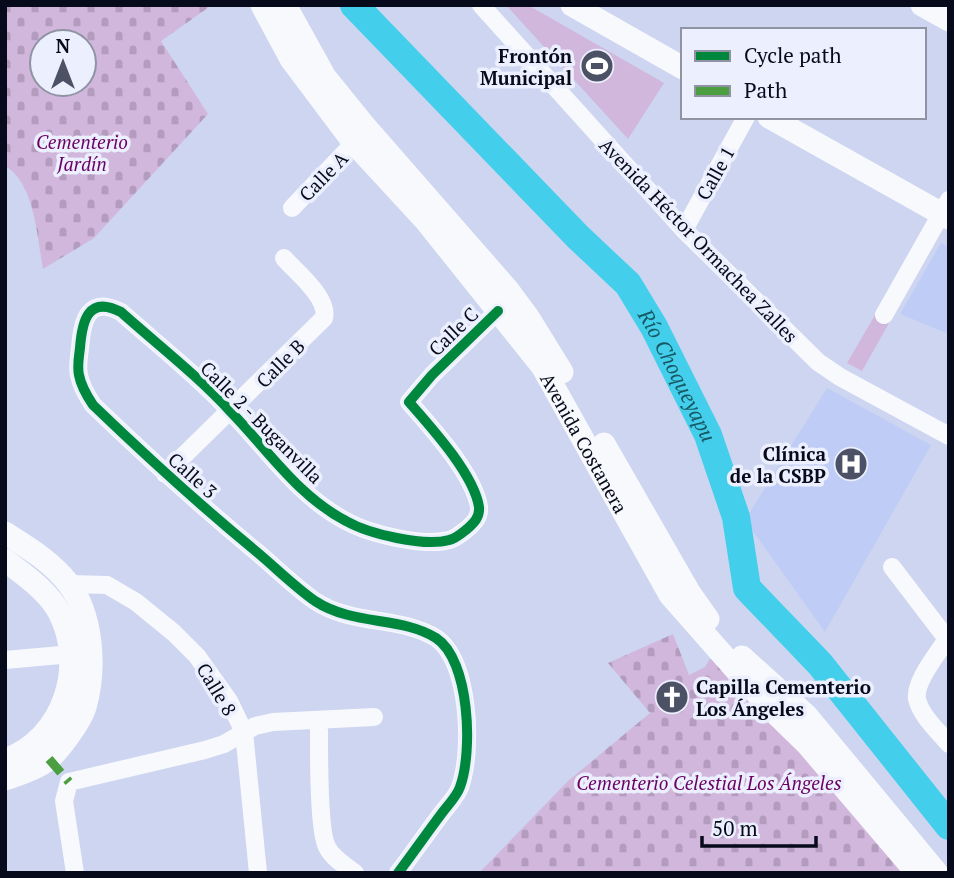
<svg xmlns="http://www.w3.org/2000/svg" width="954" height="878" font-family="'PT Serif',serif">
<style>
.built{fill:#bfccf6}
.grass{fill:#d2b7dd}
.cemetery{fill:url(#cemetery-stones);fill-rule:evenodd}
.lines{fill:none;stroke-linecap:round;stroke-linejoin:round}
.river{stroke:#43cfeb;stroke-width:28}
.minor{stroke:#f8f9fd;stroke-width:18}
.major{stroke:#f8f9fd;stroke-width:23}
.quiet{stroke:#4c9f40;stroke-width:9;stroke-dasharray:18 9;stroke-linecap:butt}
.cycleway-casing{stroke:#ebeffe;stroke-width:15}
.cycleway{stroke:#00873e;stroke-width:10}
.labels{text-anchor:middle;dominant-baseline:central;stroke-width:7;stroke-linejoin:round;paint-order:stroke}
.poi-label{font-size:19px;font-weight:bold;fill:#070a1a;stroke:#ebeffe;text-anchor:end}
.park-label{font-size:19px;font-style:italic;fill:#6b0064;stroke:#ebeffe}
.street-label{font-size:19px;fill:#070a1a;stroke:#ebeffe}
.water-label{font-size:21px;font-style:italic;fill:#175964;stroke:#ebeffe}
</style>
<defs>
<pattern id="cemetery-stones" width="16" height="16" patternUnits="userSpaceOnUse" patternTransform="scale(1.75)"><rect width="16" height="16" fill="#d2b7dd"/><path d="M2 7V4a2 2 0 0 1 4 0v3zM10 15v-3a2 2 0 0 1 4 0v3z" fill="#b39cbd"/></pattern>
</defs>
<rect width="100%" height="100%" fill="#cdd5f0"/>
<path class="built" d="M941,243L949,247V334L900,314Z
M827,388L931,445L825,632L745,520Z"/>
<path class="grass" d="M506,5H528L664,83L628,139Z
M875,315L889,323L862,371L847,363Z"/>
<path class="cemetery" d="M5,5H212L161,41L208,114L94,238L43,269C37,238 35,183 5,166ZM42,42H84V84H42Z
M673,634L689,675L705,667L710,659L719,662L908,873H479L568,781L650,713L608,663Z"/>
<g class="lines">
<path class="river" id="s1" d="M354,5L578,237L628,284L654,327L708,435L736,517L747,588L820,664L949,826"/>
<path class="minor" d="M481,5L684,230L818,362L840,377L949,436
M292,208L354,143
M684,230L746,117
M884,315L949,200
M165,474L324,318C329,298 297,273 284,258
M892,567L947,639
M69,584L107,585L136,602L174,633L197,656L229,701L244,732L258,873
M949,636C940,651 914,681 917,699C921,716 938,731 949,744
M5,660L72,654
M319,721C319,745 318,830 327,847C333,859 345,865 355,873
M75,873L64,801L69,782L205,750L224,744L255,726L273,722L374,717
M398,873C413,853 427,833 442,813C448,805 457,796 460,787C473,752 470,660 436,638C401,616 353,626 315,601C295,587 277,569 258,553C201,506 146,456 93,405C87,396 81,386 79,375C77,367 79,356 80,348C82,321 88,295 121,312C158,345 198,376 231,412C268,450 298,496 346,521C369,534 424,547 449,540C455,539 462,533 467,529C474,523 480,517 479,507C474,474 430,426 409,402L432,375L498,311"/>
<g class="major">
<path id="s2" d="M262,5L291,59L354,143L426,221L542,366L670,595L766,704L807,744L917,873"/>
<path d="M285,5L325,77L363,124L508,290L528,317L562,372"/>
<path d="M572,5L683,68"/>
<path d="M922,5L949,20"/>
<path d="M769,117L949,218"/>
<path d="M604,444L689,592L708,619"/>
<path d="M5,533C27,547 52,562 68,583C93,615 96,669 85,707C81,721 60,749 49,759C37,769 19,774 5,779"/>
<path d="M5,560C25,576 47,590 59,612C87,666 64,739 5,760"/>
<path d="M742,657L807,716L937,873"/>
</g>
<path class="quiet" d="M49,759L69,782"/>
<defs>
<path id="cycleway" d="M398,873C413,853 427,833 442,813C448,805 457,796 460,787C473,752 470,660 436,638C401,616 353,626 315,601C295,587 277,569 258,553C201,506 146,456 93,405C87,396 81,386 79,375C77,367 79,356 80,348C82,321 88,295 121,312C158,345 198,376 231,412C268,450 298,496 346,521C369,534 424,547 449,540C455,539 462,533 467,529C474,523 480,517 479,507C474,474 430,426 409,402L432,375L498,311"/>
</defs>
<use href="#cycleway" class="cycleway-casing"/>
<use href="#cycleway" class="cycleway"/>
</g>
<defs>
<symbol id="stadium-disc" viewBox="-11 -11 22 22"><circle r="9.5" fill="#4c5165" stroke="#ebeffe"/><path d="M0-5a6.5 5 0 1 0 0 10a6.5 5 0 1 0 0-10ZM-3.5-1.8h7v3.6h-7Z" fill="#fff"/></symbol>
<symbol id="hospital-disc" viewBox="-11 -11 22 22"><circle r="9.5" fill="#4c5165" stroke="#ebeffe"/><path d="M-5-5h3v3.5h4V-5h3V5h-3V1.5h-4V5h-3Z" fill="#fff"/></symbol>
<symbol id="church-disc" viewBox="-11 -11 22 22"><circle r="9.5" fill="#4c5165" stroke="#ebeffe"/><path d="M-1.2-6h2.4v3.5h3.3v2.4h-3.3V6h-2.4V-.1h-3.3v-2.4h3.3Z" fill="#fff"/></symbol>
</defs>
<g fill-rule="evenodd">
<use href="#stadium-disc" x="578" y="47" width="38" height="38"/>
<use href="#hospital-disc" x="832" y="445" width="38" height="38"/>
<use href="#church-disc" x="653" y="678" width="38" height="38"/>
</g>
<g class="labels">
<g class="poi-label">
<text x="572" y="55">Frontón<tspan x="572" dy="22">Municipal</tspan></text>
<text x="826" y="453">Clínica<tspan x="826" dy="22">de la CSBP</tspan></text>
<text x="696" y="686" text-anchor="start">Capilla Cementerio<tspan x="696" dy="22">Los Ángeles</tspan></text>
</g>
<g class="park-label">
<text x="82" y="141">Cementerio<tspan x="82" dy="22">Jardín</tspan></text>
<text x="709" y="782">Cementerio Celestial Los Ángeles</text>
</g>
<g class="street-label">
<text transform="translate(715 173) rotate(-61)">Calle 1</text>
<text transform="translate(323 176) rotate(-46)">Calle A</text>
<text transform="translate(699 240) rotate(46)">Avenida Héctor Ormachea Zalles</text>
<text transform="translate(453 331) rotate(-44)">Calle C</text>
<text transform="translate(280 363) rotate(-45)">Calle B</text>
<text transform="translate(262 422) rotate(45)">Calle 2 - Buganvilla</text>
<text stroke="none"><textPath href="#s2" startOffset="546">Avenida Costanera</textPath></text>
<text transform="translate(193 475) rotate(42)">Calle 3</text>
<text transform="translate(217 689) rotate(59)">Calle 8</text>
</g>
<g class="water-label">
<text stroke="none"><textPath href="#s1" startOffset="495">Río Choqueyapu</textPath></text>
</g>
</g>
<rect width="954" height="878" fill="none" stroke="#070a1a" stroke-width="14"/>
<rect x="681" y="28" width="245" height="91" fill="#ebeffe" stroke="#9093a3" stroke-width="2"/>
<rect x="695" y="51" width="35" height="10" fill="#00873e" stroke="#9093a3" stroke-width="2"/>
<text x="744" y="63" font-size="21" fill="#070a1a">Cycle path</text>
<rect x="695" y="86" width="35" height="10" fill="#4c9f40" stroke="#9093a3" stroke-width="2"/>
<text x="744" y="98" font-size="21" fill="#070a1a">Path</text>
<g transform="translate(63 63)"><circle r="33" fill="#ebeffe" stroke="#9093a3" stroke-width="2"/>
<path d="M0-5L12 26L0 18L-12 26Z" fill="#4c5165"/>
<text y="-10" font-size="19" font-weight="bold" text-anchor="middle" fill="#070a1a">N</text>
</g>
<path d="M702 836v10h114v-10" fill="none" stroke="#070a1a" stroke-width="3.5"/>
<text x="712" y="836" font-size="21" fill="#070a1a" stroke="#ebeffe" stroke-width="5" paint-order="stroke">50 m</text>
</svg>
